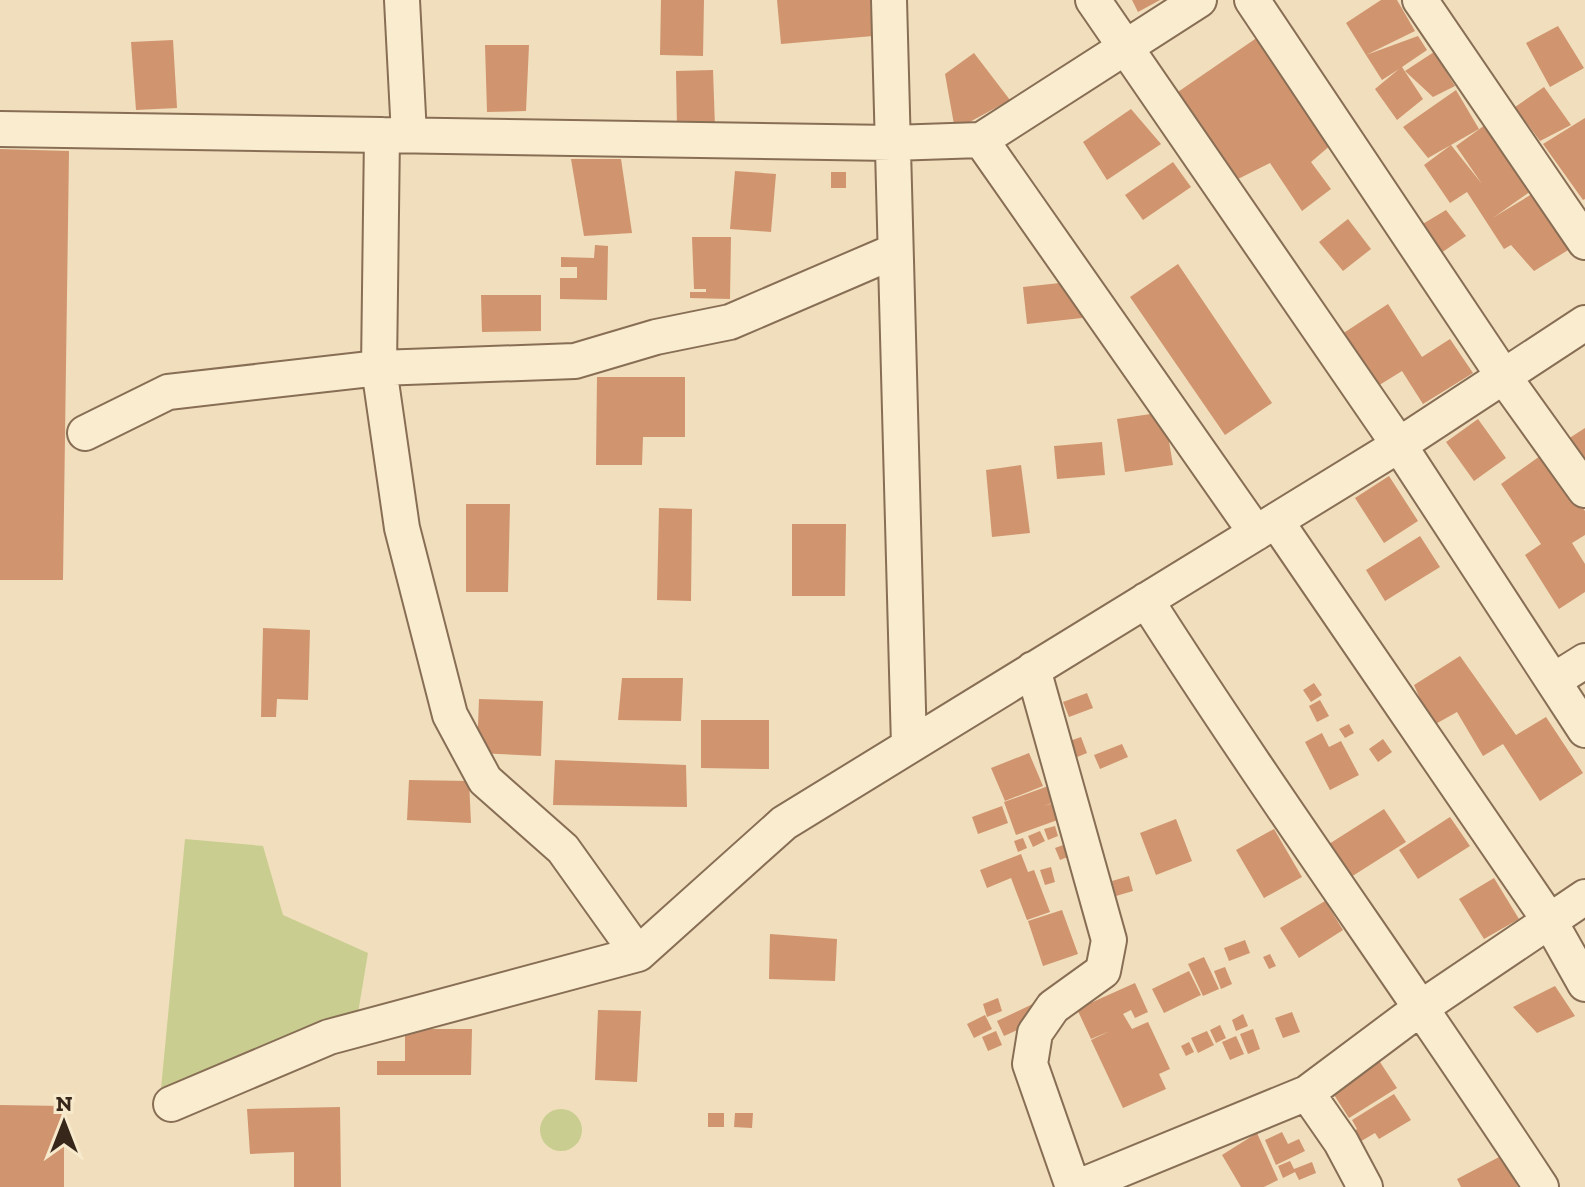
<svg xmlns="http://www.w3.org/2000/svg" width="1585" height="1187" font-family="'Zilla Slab',serif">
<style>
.green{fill:#c9ce90}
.building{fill:#d0946f}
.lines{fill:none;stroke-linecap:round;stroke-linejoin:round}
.minor-casing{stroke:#876e55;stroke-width:38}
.minor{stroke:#faeccf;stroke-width:34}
</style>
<rect width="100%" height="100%" fill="#f0debc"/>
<path class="green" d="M185,839L263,846L283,915L368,953L357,1019L160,1099Z
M540 1130a21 21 0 1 1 42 0a21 21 0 1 1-42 0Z"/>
<path class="building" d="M661,0H704L703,56L660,55Z
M777,0H870L873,36L781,44Z
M1132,0H1160L1138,12Z
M1381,0H1397L1415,31L1366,55L1418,36L1427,50L1402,67L1423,99L1397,120L1375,89L1399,69L1382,80L1366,55L1346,23Z
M1558,26L1584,68L1550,87L1526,43Z
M1258,37L1339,138L1311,162L1331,189L1302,211L1270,163L1230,183L1172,96Z
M173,40L177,108L136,110L131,42Z
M485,45H529L526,111L487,112Z
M1434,52L1455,86L1433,97L1405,71Z
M974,53L1010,100L955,130L945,74Z
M713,70L715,127H677L676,71Z
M1544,87L1571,125L1540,141L1515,107Z
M1456,90L1479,129L1428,158L1403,127Z
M1131,109L1161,144L1107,180L1083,142Z
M1585,118V199L1583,200L1543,144Z
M1485,125L1531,191L1494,217L1532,194L1578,244L1534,271L1511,245L1504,249L1467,192L1450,203L1424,165L1451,145L1482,184L1456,146Z
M0,149L69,151L63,580H0Z
M571,159H621L632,233L584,236Z
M1173,162L1191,187L1143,220L1125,195Z
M735,171L776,174L771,232L730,229Z
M831,172H846V188H831Z
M1446,210L1466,236L1438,255L1421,225Z
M1348,219L1371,249L1343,271L1319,242Z
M692,237H731L730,299L690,298V292H706V289H694Z
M595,245L608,246L607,300L560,299V278H577V267H561V257L594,258Z
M1178,264L1272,403L1225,435L1130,297Z
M1078,281L1082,318L1027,324L1023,287Z
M481,295H541V331L482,332Z
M1388,304L1422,357L1450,339L1473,373L1423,404L1402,371L1373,389L1339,336Z
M597,377H685V437H643L642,465H596Z
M1164,412L1173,465L1125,472L1117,419Z
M1478,419L1506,458L1474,481L1446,442Z
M1585,428V460L1568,439Z
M1102,442L1105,475L1057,479L1054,446Z
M1547,451L1585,511V535L1572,543L1585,564V592L1559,609L1525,555L1541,544L1501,484Z
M1021,465L1030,533L992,537L986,470Z
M1389,476L1418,521L1384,543L1355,498Z
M466,504H510L508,592H466Z
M659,508L692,509L691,601L657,600Z
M792,524H846L845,596H792Z
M1420,536L1440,567L1385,601L1366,570Z
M263,628L310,630L308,700L277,699L276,717H261Z
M1460,656L1516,735L1546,717L1583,773L1540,801L1503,744L1483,756L1457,712L1432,726L1414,685Z
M622,678H683L681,721L618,720Z
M1314,683L1322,695L1311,702L1303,690Z
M1087,693L1093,708L1069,717L1063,702Z
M479,699L543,701L541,756L477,753Z
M1320,700L1329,716L1317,722L1309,706Z
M701,720H769V769L701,768Z
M1349,724L1354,733L1345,738L1339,729Z
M1322,733L1329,747L1341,741L1359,775L1330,790L1305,742Z
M1081,737L1087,753L1070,760L1064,743Z
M1383,739L1392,752L1378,762L1369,749Z
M1122,744L1128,757L1100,769L1094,755Z
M1029,753L1043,786L1005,801L991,768Z
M555,760L686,765L687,807L553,805Z
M409,780L469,781L471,823L407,820Z
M1051,785L1057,801L1044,806L1057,802L1063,818L1016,835L1004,802Z
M1002,806L1008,823L978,834L972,817Z
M1384,809L1406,842L1351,877L1329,844Z
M1450,817L1470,846L1418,879L1399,850Z
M1176,819L1192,861L1156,875L1140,833Z
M1055,826L1058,836L1048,840L1044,829Z
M1274,829L1302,877L1264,898L1236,850Z
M1040,831L1045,841L1033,847L1028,836Z
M1023,838L1027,848L1018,852L1014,841Z
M1066,844L1070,856L1060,860L1055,848Z
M1021,854L1028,872L1034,870L1050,912L1027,920L1011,878L987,888L980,870Z
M1051,867L1055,882L1045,885L1040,870Z
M1129,876L1133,891L1116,896L1112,881Z
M1494,878L1519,919L1484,939L1459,899Z
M1325,901L1343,930L1299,958L1280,928Z
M1062,910L1078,954L1043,966L1028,921Z
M770,934L837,939L835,981L769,979Z
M1245,940L1250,953L1229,961L1224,948Z
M1270,954L1276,966L1269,969L1263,957Z
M1204,957L1219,989L1203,996L1188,964Z
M1225,967L1232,984L1221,989L1214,971Z
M1189,971L1201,995L1164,1013L1152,989Z
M1135,983L1148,1012L1135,1018L1131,1010L1123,1014L1132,1029L1148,1022L1170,1069L1159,1074L1166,1089L1123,1108L1091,1040L1110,1031L1091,1039L1077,1009Z
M1555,986L1575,1016L1537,1033L1513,1007Z
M998,998L1002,1011L987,1017L983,1004Z
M1037,1002L1045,1018L1004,1036L997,1021Z
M598,1010L641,1011L637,1082L595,1080Z
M1292,1012L1300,1032L1283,1038L1275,1018Z
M1243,1014L1248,1026L1236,1031L1232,1020Z
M985,1015L992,1029L974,1038L967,1024Z
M1220,1025L1226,1038L1216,1043L1210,1030Z
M405,1029H472L471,1075H377V1061H405Z
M1253,1029L1260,1049L1248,1054L1240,1034Z
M996,1031L1002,1045L988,1051L982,1037Z
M1207,1031L1214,1045L1198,1053L1191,1038Z
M1236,1036L1244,1054L1230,1060L1222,1042Z
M1189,1042L1194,1052L1186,1056L1181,1046Z
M1376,1056L1397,1088L1349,1118L1329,1087Z
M1394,1094L1411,1120L1379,1139L1375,1133L1358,1143L1352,1133L1357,1129L1352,1120Z
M0,1105L64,1106V1187H0Z
M340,1107L341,1187H294V1152L250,1154L247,1109Z
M708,1113H724V1127H708Z
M735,1113H753L752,1128L734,1127Z
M1282,1132L1288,1144L1299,1139L1305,1151L1276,1165L1265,1140Z
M1257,1133L1278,1180L1264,1187H1241L1222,1155Z
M1501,1156L1518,1187H1461L1457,1179Z
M1290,1161L1294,1169L1312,1162L1316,1173L1299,1180L1295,1172L1283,1178L1278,1166Z"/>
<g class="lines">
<defs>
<path id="minor" d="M402,0L409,135
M889,0L909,746
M1252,0L1504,377L1585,490
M1420,0L1585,242
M0,129L892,143L981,140L1199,0
M382,135L379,368L402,528L450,715L485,780L563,849L638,954L784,823L1399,445L1093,0
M981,140L1256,533
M1585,323L1399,445L1585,730
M85,433L168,392L379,368L575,361L656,337L730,322L895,251
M1276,521L1549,920L1585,984
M1146,600C1273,799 1412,990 1541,1187
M1033,669L1109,940L1103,971L1053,1007L1035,1033L1030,1064L1073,1187
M1553,681L1585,661
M1307,1093L1341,1142L1365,1187
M171,1104L329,1037L638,954
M1078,1187L1307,1093L1422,1007L1585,897"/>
</defs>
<use href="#minor" class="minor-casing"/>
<use href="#minor" class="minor"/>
</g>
<g transform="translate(64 1123)" stroke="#f7e9cb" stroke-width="6" paint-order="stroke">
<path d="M0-6L14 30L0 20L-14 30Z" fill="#36271a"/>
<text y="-12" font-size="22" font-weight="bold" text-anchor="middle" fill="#36271a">N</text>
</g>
</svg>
